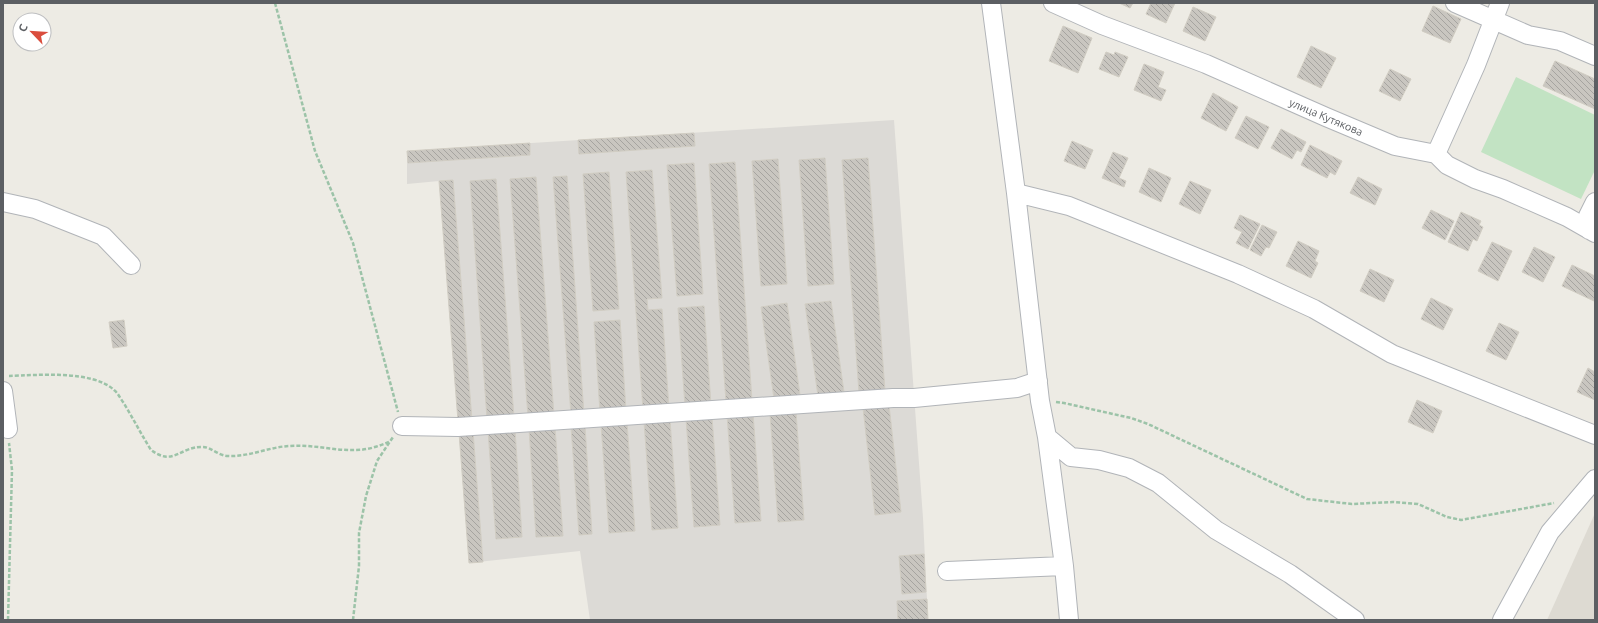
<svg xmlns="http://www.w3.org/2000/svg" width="1598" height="623" font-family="Ubuntu,sans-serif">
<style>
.industrial{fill:#dcdad6}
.education{fill:#dddad2}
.green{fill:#c2e3c3}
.building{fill:url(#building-back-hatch);stroke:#d1cdc3}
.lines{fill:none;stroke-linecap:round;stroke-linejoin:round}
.minor-casing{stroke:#b1b4b8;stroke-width:20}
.path{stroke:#9cc3a8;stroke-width:2.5;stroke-dasharray:4 2;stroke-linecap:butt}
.minor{stroke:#fff;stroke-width:18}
.labels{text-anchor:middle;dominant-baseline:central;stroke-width:3.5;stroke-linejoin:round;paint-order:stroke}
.street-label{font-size:11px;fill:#5c5f63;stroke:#fff}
</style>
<defs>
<pattern id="building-back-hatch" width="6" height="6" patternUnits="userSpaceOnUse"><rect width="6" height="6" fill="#c9c6c0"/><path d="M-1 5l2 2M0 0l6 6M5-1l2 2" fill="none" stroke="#a6a4a0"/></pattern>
</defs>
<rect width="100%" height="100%" fill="#edebe4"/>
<path class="industrial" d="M894,120L923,518L928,620H590L580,551L469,563L439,181L407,184V151Z"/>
<path class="education" d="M1595,513V620H1547Z"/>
<path class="green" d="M1516,77L1595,115V170L1581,199L1481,152Z"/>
<path class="building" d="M1119,3H1133L1130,8Z
M1151,3H1175L1166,23L1146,14Z
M1433,6L1461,19L1450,43L1422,31Z
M1193,7L1216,17L1205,41L1183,31Z
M1063,26L1092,38L1078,73L1049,61Z
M1311,46L1336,58L1321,88L1297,77Z
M1106,52L1114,55L1115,52L1128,57L1119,77L1099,69Z
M1555,61L1595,79V109L1543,86Z
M1144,64L1164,72L1158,87L1166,90L1161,101L1134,90Z
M1390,69L1411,79L1400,101L1379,91Z
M1213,93L1238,107L1226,131L1201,118Z
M1246,116L1269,127L1258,149L1235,138Z
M1281,129L1306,142L1301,152L1297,150L1292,159L1271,148Z
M694,133L695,146L579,154L578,140Z
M1072,141L1093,150L1085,169L1064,161Z
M530,143V155L408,163L407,151Z
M1310,145L1342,161L1335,175L1330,172L1327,178L1301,165Z
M1113,152L1128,158L1119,178L1126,181L1124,187L1102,178Z
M825,158L834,284L808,286L799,160Z
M868,158L885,391L859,393L842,160Z
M778,159L787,284L761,286L752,161Z
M735,162L752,400L726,402L709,164Z
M694,163L703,294L677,296L667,165Z
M1149,168L1171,178L1161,202L1139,192Z
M652,170L662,298L647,299L648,310L662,309L669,408L643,410L626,172Z
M609,172L619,309L593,311L583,174Z
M567,176L584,414L571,415L553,177Z
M536,177L554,415L528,417L510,179Z
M1358,177L1382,189L1375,205L1350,193Z
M496,179L514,417L487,419L470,181Z
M453,180L472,420L458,421L439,181Z
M1190,181L1211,190L1200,214L1179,204Z
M1431,210L1454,221L1445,240L1422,228Z
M1461,212L1481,221L1479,225L1483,227L1477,241L1473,239L1468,251L1448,242Z
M1240,215L1260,224L1248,249L1236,243L1242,232L1234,228Z
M1262,225L1277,232L1269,248L1266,247L1261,256L1250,250Z
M1298,241L1319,251L1315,261L1318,263L1311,278L1286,266Z
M1492,242L1512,251L1498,281L1478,271Z
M1534,247L1555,257L1543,282L1522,272Z
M1572,265L1595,276L1594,301L1562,286Z
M1370,269L1394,280L1384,302L1360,291Z
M1431,298L1453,309L1443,330L1421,319Z
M831,301L844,392L818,396L805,304Z
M787,303L800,395L774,399L761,307Z
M704,306L711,405L685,406L678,308Z
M124,320L127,346L113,348L109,322Z
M620,320L626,411L600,412L594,322Z
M1499,323L1519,332L1506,360L1486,351Z
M1588,368L1595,372V400L1577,392Z
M1417,400L1442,411L1433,433L1408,422Z
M889,405L901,512L875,515L863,408Z
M796,412L804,520L778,522L770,414Z
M753,413L761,521L735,523L727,415Z
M712,417L720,525L694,527L686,419Z
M670,420L678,528L652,530L644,422Z
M627,423L635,531L609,533L601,425Z
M585,426L592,534L579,535L571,427Z
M555,427L563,536L536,537L529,429Z
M515,429L522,537L496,539L488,431Z
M473,431L483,562L469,563L459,433Z
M924,554L926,592L902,594L899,556Z
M927,599L928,620H898L897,601Z"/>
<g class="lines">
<defs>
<path id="minor" d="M991,3L1016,193L1040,401L1047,437L1064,566L1069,620
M1053,3L1102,25L1206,64L1326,117L1395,146L1436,154L1447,165L1475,179L1503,189L1567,217L1595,233
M1455,3L1528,35L1560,41L1595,56
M1436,154L1476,65L1500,3
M1016,193L1069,206L1238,274L1314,309L1392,354L1595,435
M3,202L35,209L103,236L131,265
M1589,230L1588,216L1595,202
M3,391L8,429
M402,426L458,427L893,398H914L1017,388L1038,381
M1047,437L1071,457L1099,460L1129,468L1158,483L1216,530L1290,574L1355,620
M947,571L1064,566
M1502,620L1550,532L1595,479"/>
</defs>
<use href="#minor" class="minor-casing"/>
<path class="path" d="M275,3L315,151L353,243L398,412
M9,376C37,375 93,370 114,390C118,393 120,398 123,402C133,418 141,434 151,450C174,467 180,446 203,447C211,447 219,456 228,456C249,457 269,447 289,446C312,444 334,451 356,450C368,450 379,446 389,442
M1056,402L1064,403L1131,418L1148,424L1307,499L1352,504L1393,502L1418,504L1447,517L1461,520L1554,503
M8,620L12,470L9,443
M353,620L359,566V533L366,496L377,461L393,437"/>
<use href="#minor" class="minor"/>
</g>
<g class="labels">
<g class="street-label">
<text transform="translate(1326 117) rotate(23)">улица Кутякова</text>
</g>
</g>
<rect width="1598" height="623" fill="none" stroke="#5c5f63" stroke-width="8"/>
<g transform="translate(32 32) rotate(295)"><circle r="19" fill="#ffffff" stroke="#bebfc1"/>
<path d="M0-3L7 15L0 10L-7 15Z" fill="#da4d3d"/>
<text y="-6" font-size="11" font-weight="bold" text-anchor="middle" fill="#5c5f63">С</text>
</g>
</svg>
